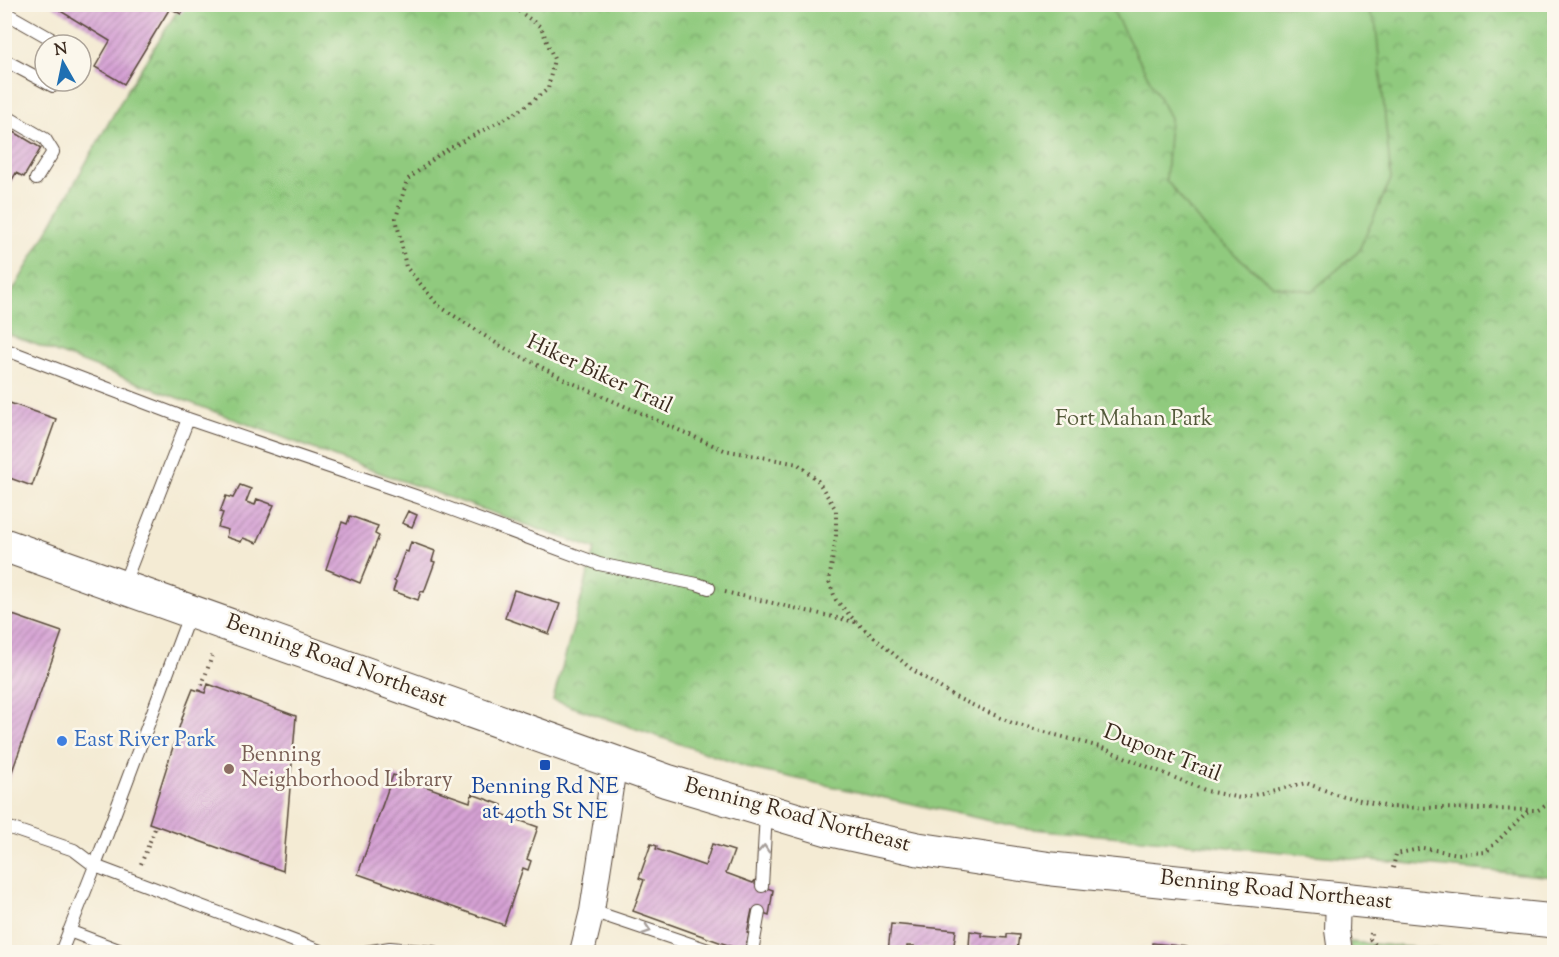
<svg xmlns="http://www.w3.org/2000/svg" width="1559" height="957" font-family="'Sorts Mill Goudy',serif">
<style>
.park{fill:url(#park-crowns);stroke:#667a4e;stroke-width:1.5}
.pitch{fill:#90ca7e;stroke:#667a4e;stroke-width:1.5}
.building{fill:url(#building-hatch)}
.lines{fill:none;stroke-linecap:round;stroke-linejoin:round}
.lane-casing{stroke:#574739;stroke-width:14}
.street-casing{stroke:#574739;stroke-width:26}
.primary-casing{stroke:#574739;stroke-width:35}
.path{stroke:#574739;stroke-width:4;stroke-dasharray:1.5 4.5;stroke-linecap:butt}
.lane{stroke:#fff;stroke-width:12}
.street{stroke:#fff;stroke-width:24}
.primary{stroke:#fff;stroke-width:33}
.oneway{stroke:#a79f9a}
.shop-dot{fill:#3f7fe0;stroke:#fbf7ec;stroke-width:2}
.transit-dot{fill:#1a4fb4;stroke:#fbf7ec;stroke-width:2}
.education-dot{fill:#8d6e63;stroke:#fbf7ec;stroke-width:2}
.labels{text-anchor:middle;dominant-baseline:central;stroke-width:5;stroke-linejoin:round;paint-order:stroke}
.street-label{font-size:22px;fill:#3b2a1e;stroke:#fbf7ec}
.park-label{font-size:22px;fill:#545a3b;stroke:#fbf7ec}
.shop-label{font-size:22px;fill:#366cbe;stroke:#fbf7ec;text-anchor:start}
.education-label{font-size:22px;fill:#785e54;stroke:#fbf7ec;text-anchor:start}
.transit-label{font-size:22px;fill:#164399;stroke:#fbf7ec}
</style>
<defs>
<pattern id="park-crowns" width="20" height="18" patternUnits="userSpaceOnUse" patternTransform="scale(1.5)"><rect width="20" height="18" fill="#90ca7e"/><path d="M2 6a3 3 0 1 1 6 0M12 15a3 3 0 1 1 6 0" fill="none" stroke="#77a467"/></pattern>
<pattern id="building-hatch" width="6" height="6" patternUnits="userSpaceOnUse" patternTransform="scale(1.5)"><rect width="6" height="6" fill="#d5a1d4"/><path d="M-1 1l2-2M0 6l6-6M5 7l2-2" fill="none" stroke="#ae83ab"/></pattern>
</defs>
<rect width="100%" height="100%" fill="#fbf7ec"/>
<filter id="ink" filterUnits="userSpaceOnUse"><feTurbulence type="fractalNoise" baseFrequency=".0167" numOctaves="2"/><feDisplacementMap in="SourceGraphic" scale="12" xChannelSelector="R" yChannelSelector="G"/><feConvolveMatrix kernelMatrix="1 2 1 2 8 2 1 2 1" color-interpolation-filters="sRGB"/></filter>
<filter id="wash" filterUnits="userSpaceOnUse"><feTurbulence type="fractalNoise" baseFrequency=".008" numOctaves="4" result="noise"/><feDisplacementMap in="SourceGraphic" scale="24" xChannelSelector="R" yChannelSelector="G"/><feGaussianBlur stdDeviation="1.35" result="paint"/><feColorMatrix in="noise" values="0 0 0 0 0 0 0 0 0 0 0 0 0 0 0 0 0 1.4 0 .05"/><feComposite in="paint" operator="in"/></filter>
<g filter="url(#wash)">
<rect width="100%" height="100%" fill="#f4ebd4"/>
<path class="park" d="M181,5H1554V877L1023,828L752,769L553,700L595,549L343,460L5,333V305L128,89Z
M1349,942L1465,952H1351Z"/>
<path class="pitch" d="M1110,5H1365L1376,26L1391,179L1358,252L1312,291L1272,285L1207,231L1166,180L1170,118Z"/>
<g id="blocks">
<path class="building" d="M49,4H187L181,14L170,8L124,84L95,67L110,41Z
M4,126L41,148L24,177L16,173L4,194Z
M4,401L56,419L32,486L4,476Z
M240,485L251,489L246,502L255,505L257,499L274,505L257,543L243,538L241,542L226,537L228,530L218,527L223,513L220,512L226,496L233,498Z
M408,511L417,515L412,527L402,523Z
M350,516L378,526L375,534L379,536L360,583L326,569L342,522L347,524Z
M411,542L435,551L432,561L435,562L424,592L421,591L418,600L393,591L396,582L394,581L405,551L408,552Z
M514,590L560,604L549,634L505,618Z
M4,612L62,632L5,791H4Z
M208,684L296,716L283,871L149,823L185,709L193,689L205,693Z
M393,775L470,802L472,794L502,805L499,813L538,827L527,859L531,861L528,870L523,868L504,925L358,874Z
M651,844L657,846L656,849L705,866L712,844L734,851L726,873L753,883L757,878L755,884L773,890L769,916L752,910L747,933L750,934L745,947L742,949L733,947L633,911L644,880L639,878Z
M891,924L956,930L953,952H935V949L923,948V952H913L914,946H907L906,952H888Z
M970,931L982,933V936L1007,938V934L1019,935L1017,951L973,952V948L969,947Z
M1152,943L1187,947L1186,952H1151Z
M1200,947L1231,951V952H1200Z"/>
</g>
</g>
<g filter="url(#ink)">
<use href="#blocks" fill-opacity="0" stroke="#574739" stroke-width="1.5"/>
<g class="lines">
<defs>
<path id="lane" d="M4,12L62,45
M4,60L53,86L59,81
M4,115L45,139L53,152L36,179
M4,349L188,419L123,586
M188,419L421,498L599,564L697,584L709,588
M190,613L95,866L323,952
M4,826L74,850L95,866L61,952
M762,886L766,813
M592,911L714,952
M69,931L124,952
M365,952L390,948L434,952
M752,952L759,912"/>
<path id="street" d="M1338,897L1337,930L1340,952
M582,952L592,911L615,761"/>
<path id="primary" d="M4,545L667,781L831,830L918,849L1052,869L1554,921"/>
</defs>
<use href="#lane" class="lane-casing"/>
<use href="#street" class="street-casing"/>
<use href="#primary" class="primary-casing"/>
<path class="path" d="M509,4L541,27L554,59L548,89L519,111L441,153L407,180L396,218L406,267L439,306L499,345L570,382L724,450L798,464L818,481L836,510V535L829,582L836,600L856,622L910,668L953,696L1012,723L1100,747L1207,791L1240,798L1306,783L1335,794L1389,807L1538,810L1554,801
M725,592L855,622
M200,691L212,656
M141,864L156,826
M1393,868L1396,854L1423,848L1458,854L1486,852L1529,810
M1371,933L1370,939L1382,952"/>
<use href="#lane" class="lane"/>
<use href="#street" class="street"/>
<use href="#primary" class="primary"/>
</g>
<defs><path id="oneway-chevron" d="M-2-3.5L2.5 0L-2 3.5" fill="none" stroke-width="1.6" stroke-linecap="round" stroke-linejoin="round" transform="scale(1.5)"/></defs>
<g class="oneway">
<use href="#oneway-chevron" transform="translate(764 849) rotate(-86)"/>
<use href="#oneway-chevron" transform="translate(647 930) rotate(19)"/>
</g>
</g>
<circle class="shop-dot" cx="62" cy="741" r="6"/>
<rect class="transit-dot" x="539" y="759" width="12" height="12" rx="3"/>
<circle class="education-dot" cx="229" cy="769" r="6"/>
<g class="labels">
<g class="street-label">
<text transform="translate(599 375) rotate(25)">Hiker Biker Trail</text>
<text transform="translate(336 662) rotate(20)">Benning Road Northeast</text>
<text transform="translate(1162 754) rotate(21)">Dupont Trail</text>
<text transform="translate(797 816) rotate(15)">Benning Road Northeast</text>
<text transform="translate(1276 891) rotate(6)">Benning Road Northeast</text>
</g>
<g class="park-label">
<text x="1134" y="420">Fort Mahan Park</text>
</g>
<g class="shop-label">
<text x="74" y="741">East River Park</text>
</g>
<g class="education-label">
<text x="241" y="756">Benning<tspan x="241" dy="25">Neighborhood Library</tspan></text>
</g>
<g class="transit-label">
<text x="545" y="788">Benning Rd NE<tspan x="545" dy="25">at 40th St NE</tspan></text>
</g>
</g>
<rect width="1559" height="957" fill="none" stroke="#fbf7ec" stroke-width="24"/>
<g transform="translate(63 63) rotate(351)"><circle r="28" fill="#fbf7ec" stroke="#aea59a" stroke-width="1.5"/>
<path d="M0-4.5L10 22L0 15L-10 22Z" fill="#1f6fb2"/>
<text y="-9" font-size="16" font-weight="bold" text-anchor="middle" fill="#3b2a1e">N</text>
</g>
</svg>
